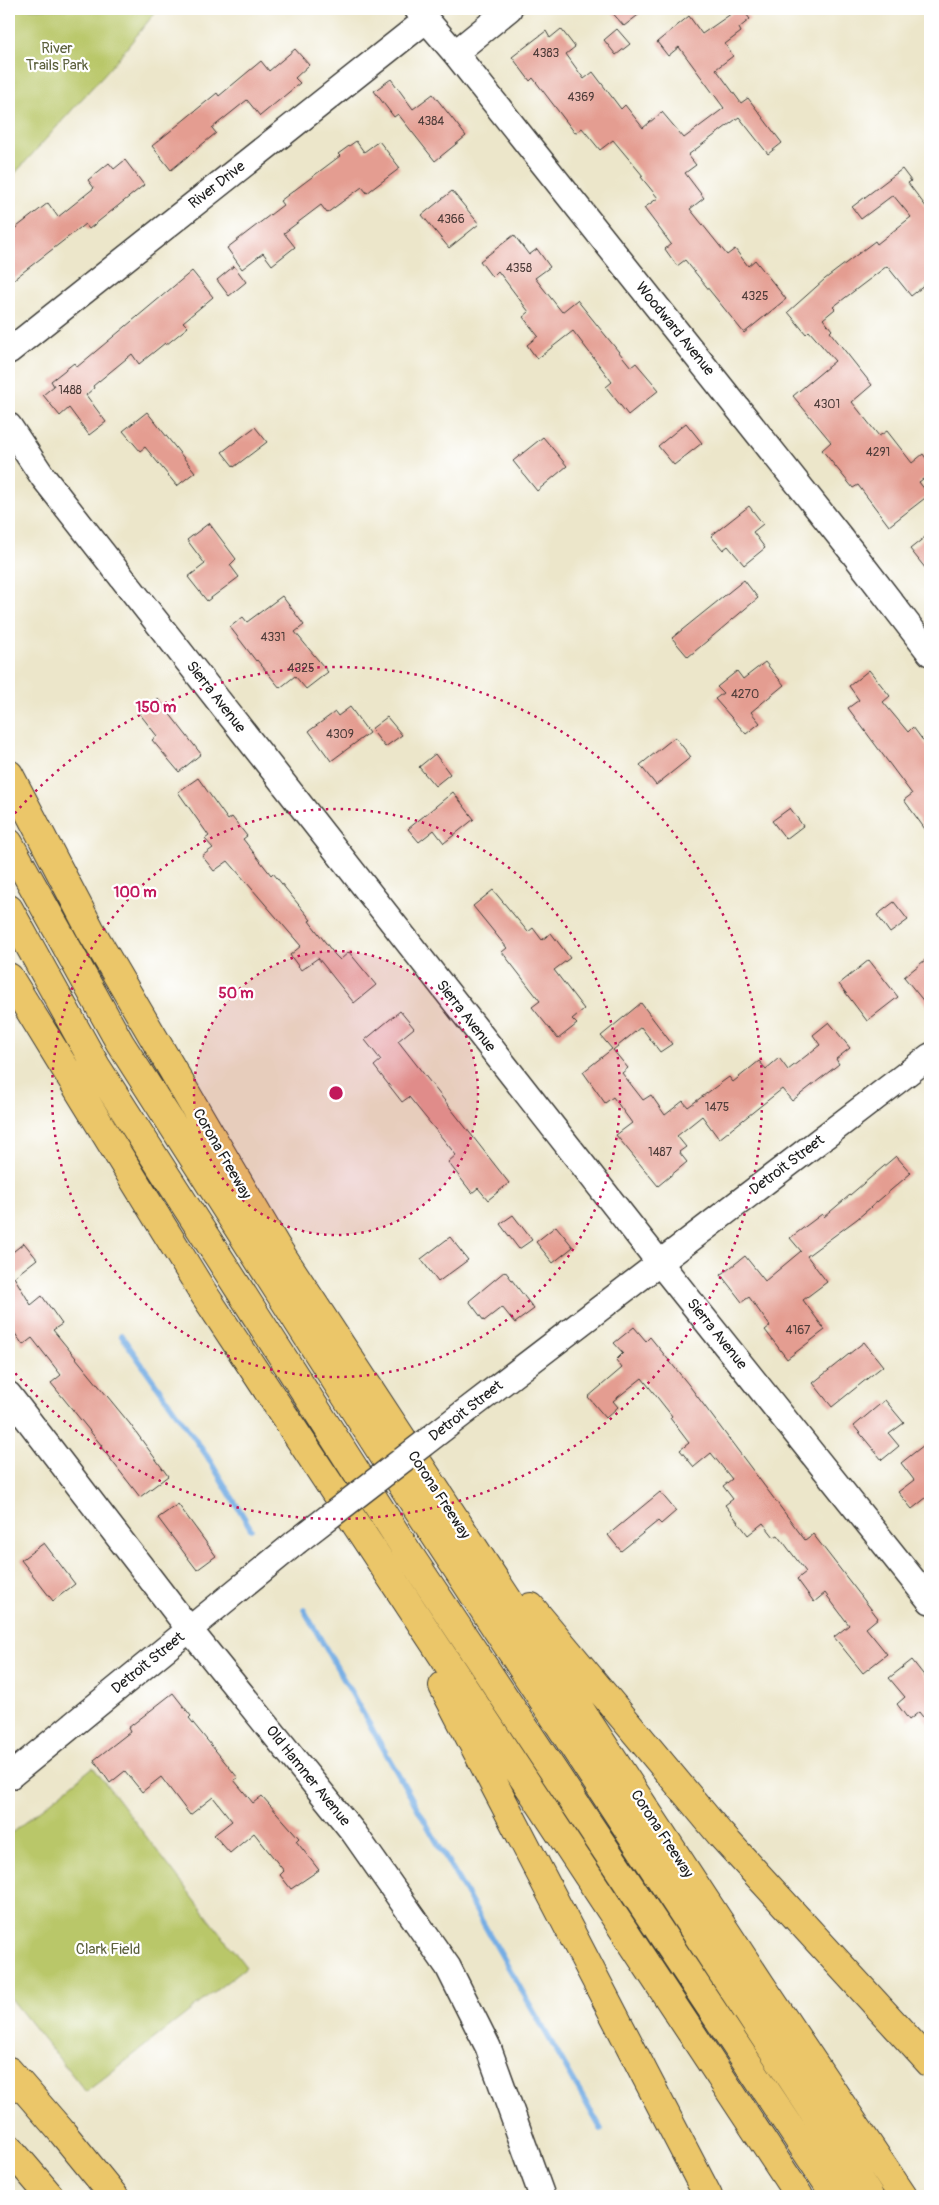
<svg xmlns="http://www.w3.org/2000/svg" width="939" height="2205" font-family="Pangolin,sans-serif">
<style>
.green{fill:#b9c769;stroke:#6a7242}
.lines{fill:none;stroke-linecap:round;stroke-linejoin:round}
.stream{stroke:#74ade4;stroke-width:5.5}
.building{fill:#e49d91}
.minor-casing{stroke:#3b3a36;stroke-width:28}
.major-casing{stroke:#3b3a36;stroke-width:30}
.highway-casing{stroke:#3b3a36;stroke-width:30}
.minor{stroke:#fff;stroke-width:25}
.major{stroke:#ebc669;stroke-width:28}
.highway{stroke:#ebc669;stroke-width:28}
.minor-bridge-casing{stroke:#3b3a36;stroke-width:28;stroke-linecap:butt}
.minor-bridge{stroke:#fff;stroke-width:25}
.ring{fill:none;stroke:#c2185b;stroke-width:2.5;stroke-dasharray:2.5 5}
.labels{text-anchor:middle;dominant-baseline:central;stroke-width:4.5;stroke-linejoin:round;paint-order:stroke}
.number-label{font-size:12px;fill:#4e3c39}
.park-label{font-size:15px;fill:#5b603b;stroke:#fff}
.street-label{font-size:15px;fill:#1c1c1c;stroke:#fff}
.centre{fill:#c2185b;stroke:#fff;stroke-width:2.5}
.ring-label{font-size:15px;text-anchor:middle;font-weight:bold;fill:#c2185b;stroke:#fff;stroke-width:4.5;stroke-linejoin:round;paint-order:stroke}
</style>
<rect width="100%" height="100%" fill="#fff"/>
<filter id="ink" filterUnits="userSpaceOnUse"><feTurbulence type="fractalNoise" baseFrequency=".02" numOctaves="2"/><feDisplacementMap in="SourceGraphic" scale="10" xChannelSelector="R" yChannelSelector="G"/><feConvolveMatrix kernelMatrix="1 2 1 2 8 2 1 2 1" color-interpolation-filters="sRGB"/></filter>
<filter id="wash" filterUnits="userSpaceOnUse"><feTurbulence type="fractalNoise" baseFrequency=".0096" numOctaves="4" result="noise"/><feDisplacementMap in="SourceGraphic" scale="20" xChannelSelector="R" yChannelSelector="G"/><feGaussianBlur stdDeviation="1.12" result="paint"/><feColorMatrix in="noise" values="0 0 0 0 0 0 0 0 0 0 0 0 0 0 0 0 0 1.4 0 .05"/><feComposite in="paint" operator="in"/></filter>
<g filter="url(#wash)">
<rect width="100%" height="100%" fill="#ece6ca"/>
<path class="green" d="M9,9H158L117,60L9,180Z
M93,1767L246,1967L86,2092L9,1996V1835Z"/>
<g class="lines">
<path class="stream" d="M121,1335L207,1456L251,1529
M304,1610L601,2129"/>
</g>
<g id="blocks">
<path class="building" d="M609,9H646L624,26Z
M738,9H742L750,19L739,28L741,32L725,44L733,56L716,69L741,103L748,98L782,143L768,154L739,117L688,155L696,165L685,173L704,198L690,209L727,255L735,249L748,266L755,260L786,299L744,333L685,260L677,266L665,249L671,244L644,208L658,198L641,177L643,176L613,140L600,150L582,128L575,133L533,78L530,81L512,57L546,31L550,38L561,29L575,47L566,54L584,79L593,72L621,109L625,105L643,128L662,112L684,138L724,108L679,47L668,56L657,42L689,16L702,34Z
M617,29L630,44L616,55L604,40Z
M295,49L309,65L295,78L300,83L260,116L247,100L212,128L216,133L171,170L152,146L217,93L219,96L261,61L269,71Z
M391,79L413,109L433,94L466,136L435,161L398,114L394,117L374,91Z
M356,141L364,152L379,141L400,168L367,193L362,187L327,213L321,205L284,233L295,247L272,265L263,253L242,269L227,248L283,205L280,201L340,156L338,154Z
M125,160L144,185L89,229L85,224L9,283V233L48,203L58,217L94,188L88,180L109,163L114,169Z
M902,169L911,181L908,183L930,212V281L911,296L887,266L833,307L835,309L823,319L832,330L830,332L872,385L852,402L879,436L887,431L912,463L923,454L930,464V474L919,482L929,495L889,526L858,485L853,488L822,450L831,442L793,396L835,361L809,331L806,334L788,312L825,279L875,241L877,244L911,217L893,195L861,219L852,207Z
M452,191L479,224L449,248L422,215Z
M514,235L529,255L537,249L550,267L535,278L562,312L577,300L631,367L636,363L659,390L628,415L606,387L612,382L573,331L537,359L527,345L538,336L523,317L529,312L498,271L492,277L480,261Z
M234,266L246,282L229,296L217,280Z
M192,271L213,297L183,322L188,327L166,345L165,343L139,364L132,354L93,386L94,388L86,395L106,422L89,435L69,408L60,416L43,395L54,386L51,381L74,363L77,367Z
M147,412L195,472L177,486L145,447L140,451L123,431Z
M686,423L702,443L674,465L658,446Z
M255,427L267,442L234,467L222,452Z
M543,437L567,466L537,491L513,461Z
M749,506L763,524L753,532L765,548L744,565L728,546L723,550L711,536Z
M209,523L236,559L230,565L239,577L207,601L188,577L205,564L187,540Z
M930,533V574L910,549Z
M744,580L758,598L688,657L672,638Z
M282,596L304,625L295,632L328,672L306,689L295,676L280,688L257,660L256,661L230,627L243,617L247,622Z
M765,662L784,685L751,712L760,723L746,734L715,699L723,693L717,687L737,671L743,679Z
M869,670L890,696L883,702L908,732L913,727L930,750V836L904,800L912,794L848,708L859,700L849,686Z
M158,699L201,754L179,772L152,740L157,736L139,713Z
M350,707L369,733L331,761L309,731L335,712L338,716Z
M387,717L402,735L385,747L371,729Z
M675,737L691,757L656,785L640,765Z
M435,754L450,774L435,786L419,767Z
M198,778L228,820L232,817L247,836L243,839L271,875L273,873L311,920L309,921L335,955L340,960L349,952L376,985L354,1003L318,958L301,970L290,955L301,946L228,861L214,871L202,856L213,848L205,839L209,836L178,792Z
M453,792L474,819L444,843L434,830L419,842L408,829Z
M790,808L803,826L786,839L772,821Z
M493,890L528,932L533,928L542,940L551,933L570,958L554,970L584,1009L572,1019L577,1024L558,1039L532,1007L540,1001L502,952L507,948L473,906Z
M894,902L908,920L890,933L877,915Z
M930,956V1009L904,977Z
M869,960L898,997L867,1021L839,984Z
M641,1003L672,1044L660,1052L641,1027L613,1050L628,1068L622,1073L643,1100L651,1095L665,1115L683,1101L688,1107L729,1077L733,1082L759,1061L766,1069L779,1058L788,1070L820,1045L813,1035L829,1022L850,1048L836,1059L839,1064L792,1101L782,1089L719,1139L702,1116L677,1136L686,1147L679,1152L687,1162L658,1186L616,1135L632,1123L613,1097L605,1103L583,1072L612,1049L601,1036Z
M400,1011L414,1028L398,1041L509,1183L488,1200L478,1188L472,1193L448,1162L456,1155L409,1097L402,1102L374,1066L381,1060L365,1040Z
M896,1156L911,1173L857,1219L807,1256L827,1282L803,1300L825,1330L787,1359L765,1330L770,1326L749,1297L742,1302L721,1275L745,1256L765,1281L801,1251L790,1238L822,1214L824,1217Z
M513,1215L532,1240L519,1249L500,1224Z
M556,1226L573,1247L553,1263L536,1242Z
M450,1237L468,1260L438,1282L421,1259Z
M24,1243L37,1259L14,1277L31,1305L42,1296L62,1324L53,1330L130,1424L168,1476L140,1497L101,1447L102,1446L51,1383L61,1375L32,1338L23,1345L9,1325V1255Z
M505,1271L534,1309L515,1323L502,1307L484,1321L469,1301Z
M634,1327L646,1341L650,1337L688,1384L805,1540L813,1534L878,1618L866,1628L887,1654L863,1673L834,1637L849,1625L825,1593L814,1602L797,1579L806,1572L778,1535L774,1537L763,1523L748,1535L725,1505L733,1499L723,1486L732,1479L711,1453L694,1467L680,1450L689,1443L670,1418L672,1416L642,1378L613,1401L618,1407L606,1418L588,1397L622,1368L616,1360L623,1353L614,1343Z
M864,1342L883,1366L832,1407L813,1383Z
M885,1400L904,1423L889,1434L899,1446L882,1460L854,1426Z
M924,1445L930,1454V1502L927,1497L912,1509L898,1492L914,1480L901,1463Z
M660,1492L676,1511L661,1524L658,1521L621,1551L608,1535Z
M178,1504L216,1556L197,1570L158,1518Z
M44,1543L75,1584L53,1601L21,1560Z
M912,1660L930,1683V1726L919,1712L909,1720L897,1704L905,1697L889,1678Z
M173,1693L191,1716L189,1718L238,1778L234,1780L253,1803L262,1796L299,1838L296,1841L319,1870L291,1889L280,1875L284,1871L254,1833L230,1853L214,1835L232,1821L213,1797L190,1815L161,1777L142,1792L125,1771L110,1783L94,1760L130,1732L128,1728Z"/>
</g>
</g>
<g filter="url(#ink)">
<use href="#blocks" fill-opacity="0" stroke="#3b3a36" stroke-width="1"/>
<g class="lines">
<defs>
<path id="minor" d="M417,9L455,53L853,553L930,653
M455,53L509,9
M9,351L426,20
M9,426L43,477L659,1262L930,1601
M9,1395L189,1629L354,1833L448,1967L488,2047L542,2196
M466,1411L930,1056
M9,1777L295,1543"/>
<path id="major" d="M9,2071L61,2131L114,2196
M9,2148L50,2196"/>
<path id="highway" d="M9,774L90,929L277,1248L761,1985L903,2196
M9,843L120,1043L417,1508L869,2196
M9,909L96,1066L407,1551L836,2196
M9,977L204,1294L799,2196
M531,1607L720,1834L930,2063
M443,1686L708,2196"/>
</defs>
<use href="#minor" class="minor-casing"/>
<use href="#major" class="major-casing"/>
<use href="#highway" class="highway-casing"/>
<use href="#minor" class="minor"/>
<use href="#major" class="major"/>
<use href="#highway" class="highway"/>
<defs>
<path id="minor-bridge" d="M295,1543L466,1411"/>
</defs>
<use href="#minor-bridge" class="minor-bridge-casing"/>
<use href="#minor-bridge" class="minor-bridge"/>
</g>
</g>
<circle cx="336" cy="1093" r="142" fill="#c2185b" fill-opacity=".12"/>
<g class="ring">
<circle cx="336" cy="1093" r="142"/>
<circle cx="336" cy="1093" r="284"/>
<path d="M10 819A426 426 0 1 1 10 1367"/>
</g>
<g class="labels">
<g class="number-label">
<text x="546" y="53">4383</text>
<text x="581" y="97">4369</text>
<text x="431" y="121">4384</text>
<text x="451" y="219">4366</text>
<text x="519" y="268">4358</text>
<text x="755" y="296">4325</text>
<text x="70" y="390">1488</text>
<text x="827" y="404">4301</text>
<text x="878" y="452">4291</text>
<text x="273" y="637">4331</text>
<text x="301" y="668">4325</text>
<text x="745" y="694">4270</text>
<text x="340" y="734">4309</text>
<text x="717" y="1107">1475</text>
<text x="660" y="1152">1487</text>
<text x="798" y="1330">4167</text>
</g>
<g class="park-label">
<text x="57" y="48">River<tspan x="57" dy="17">Trails Park</tspan></text>
<text x="108" y="1949">Clark Field</text>
</g>
<g class="street-label">
<text transform="translate(217 185) rotate(-38)">River Drive</text>
<text transform="translate(675 329) rotate(51)">Woodward Avenue</text>
<text transform="translate(216 697) rotate(52)">Sierra Avenue</text>
<text transform="translate(466 1016) rotate(52)">Sierra Avenue</text>
<text transform="translate(222 1154) rotate(60)">Corona Freeway</text>
<text transform="translate(787 1165) rotate(-37)">Detroit Street</text>
<text transform="translate(717 1334) rotate(51)">Sierra Avenue</text>
<text transform="translate(466 1411) rotate(-38)">Detroit Street</text>
<text transform="translate(439 1495) rotate(57)">Corona Freeway</text>
<text transform="translate(148 1663) rotate(-39)">Detroit Street</text>
<text transform="translate(308 1776) rotate(51)">Old Hamner Avenue</text>
<text transform="translate(662 1834) rotate(57)">Corona Freeway</text>
</g>
</g>
<circle cx="336" cy="1093" r="8" class="centre"/>
<g class="ring-label">
<text x="156" y="712">150 m</text>
<text x="135" y="897">100 m</text>
<text x="236" y="998">50 m</text>
</g>
<rect width="939" height="2205" fill="none" stroke="#fff" stroke-width="30"/>
</svg>
